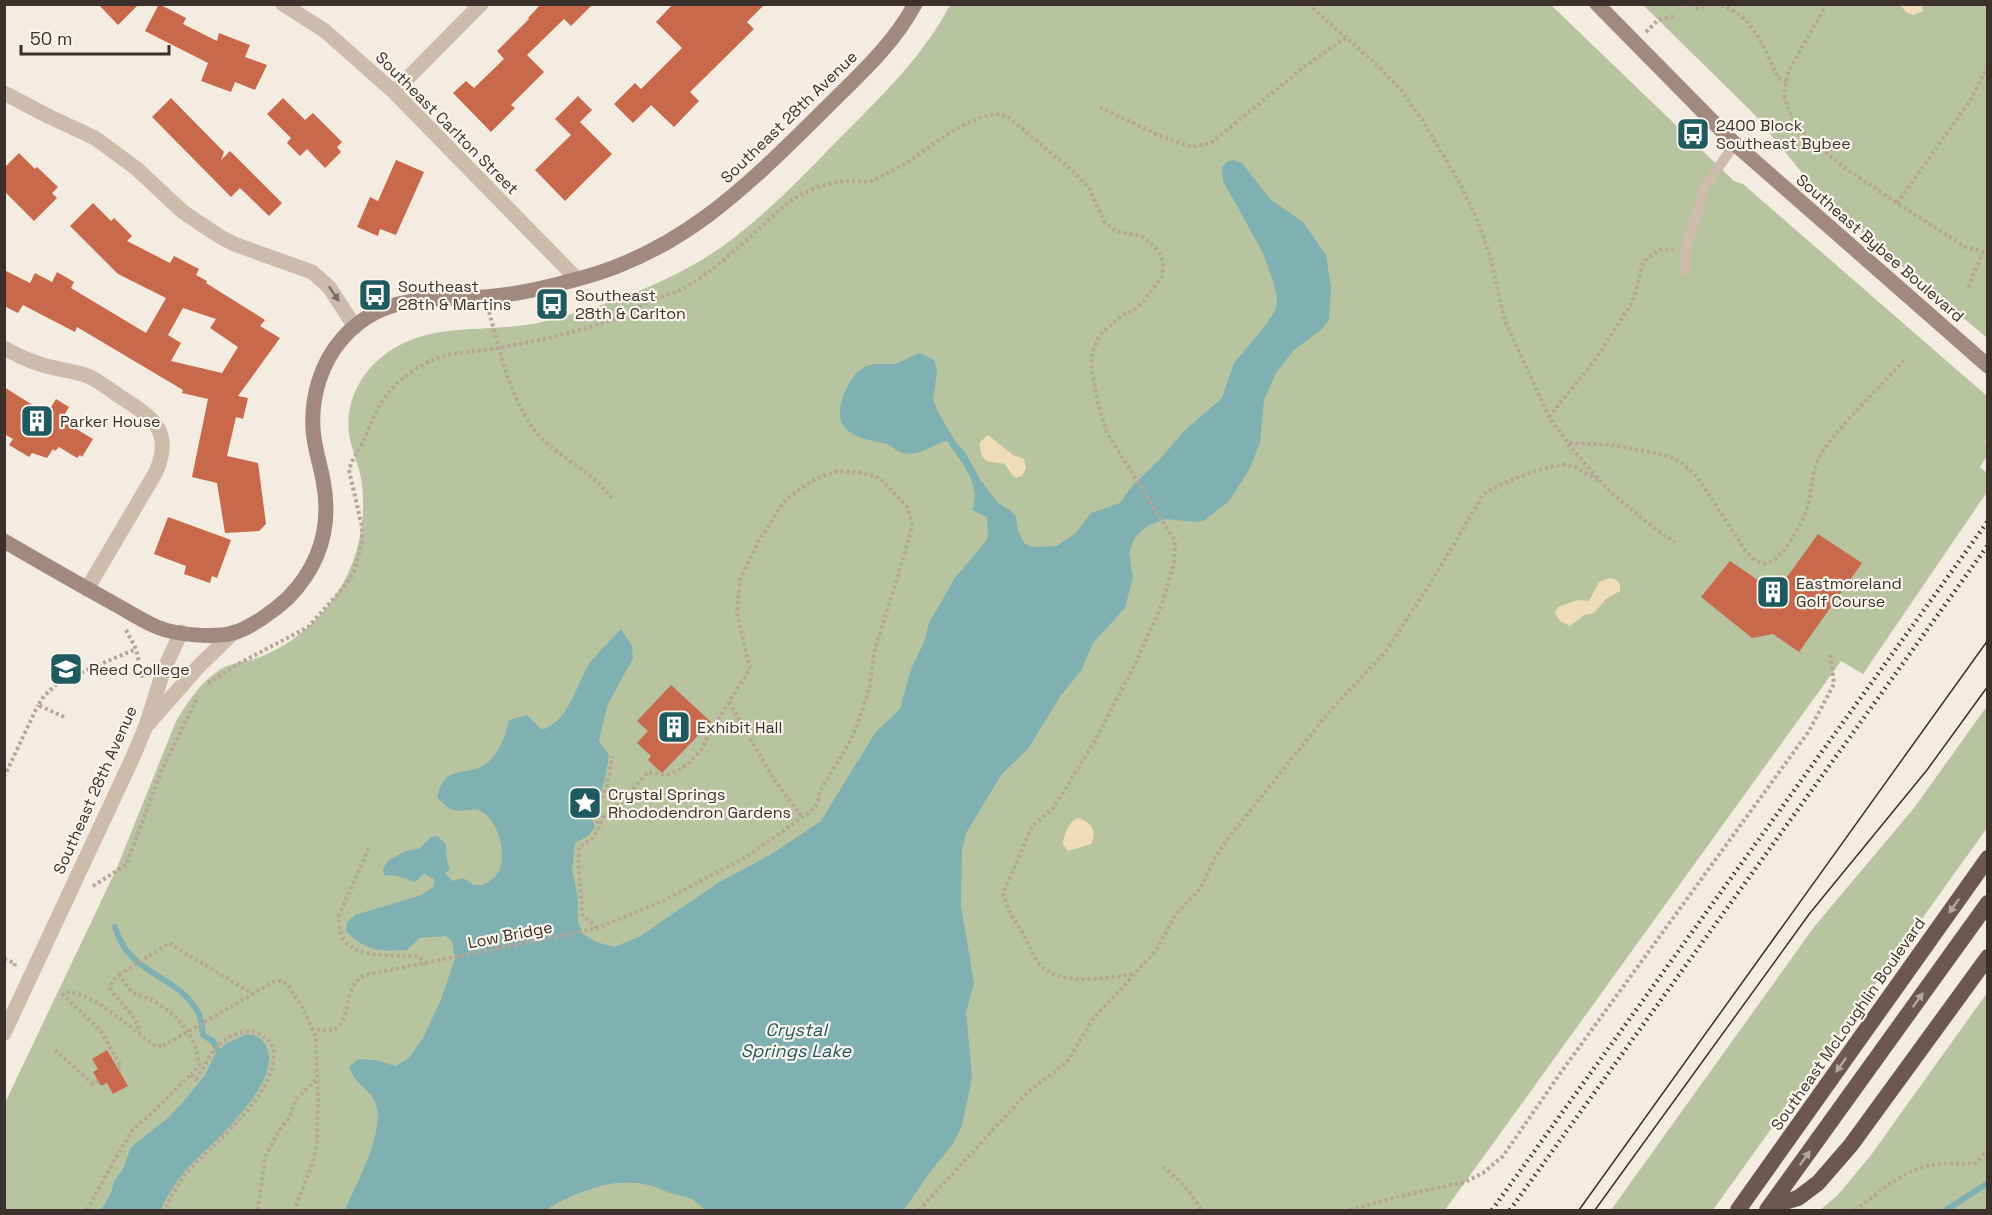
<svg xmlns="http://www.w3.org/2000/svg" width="1992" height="1215" font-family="'Space Grotesk',sans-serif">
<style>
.green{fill:#b8c4a0}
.sand{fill:#efdcb8}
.water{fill:#7fb0b2}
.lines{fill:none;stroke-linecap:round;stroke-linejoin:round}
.stream{stroke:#7fb0b2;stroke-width:6}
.building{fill:#c8694b;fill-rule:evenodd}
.path{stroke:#b9a596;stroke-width:4;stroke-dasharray:3 3;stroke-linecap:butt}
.service{stroke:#cdbbac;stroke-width:10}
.minor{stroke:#cdbbac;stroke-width:15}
.tertiary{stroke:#cdbbac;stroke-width:15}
.secondary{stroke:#a18a7d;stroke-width:15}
.trunk{stroke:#6c584f;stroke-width:16}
.tram{stroke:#3b302b;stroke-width:1.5}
.rail{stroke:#3b302b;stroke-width:4.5;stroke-dasharray:1.5 4.5;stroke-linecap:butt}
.path-bridge{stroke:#b9a596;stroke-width:4;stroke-dasharray:3 3;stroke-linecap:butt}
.oneway{fill:#7d6f65}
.oneway2{fill:#b4a69e}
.labels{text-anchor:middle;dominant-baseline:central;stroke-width:4.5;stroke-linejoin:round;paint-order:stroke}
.street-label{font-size:16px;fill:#3b302b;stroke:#fbf5ee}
.poi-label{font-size:16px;fill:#3b302b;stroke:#fbf5ee;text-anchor:start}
.water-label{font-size:18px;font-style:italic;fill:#1f5a5e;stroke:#fbf5ee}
</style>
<rect width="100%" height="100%" fill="#f4ebe1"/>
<path class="green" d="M950,5H1551L1734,181L1743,184L1987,396V438L1985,442L1987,444V456L1980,467L1987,473V492L1863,674L1841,661L1445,1210H5L4,1105L116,870L176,721C188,702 201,681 221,669C232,662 248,662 260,657C301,641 336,606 352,564C362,539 365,511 362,484C360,468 353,454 350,439C343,405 360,372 387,353C434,319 493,335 546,321C608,305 670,283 723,246C769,213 807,171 847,131C885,93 925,53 950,5Z
M1643,5H1987V338L1825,201L1755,115Z
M1987,706V828L1713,1210H1611L1814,927L1914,808Z
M1987,993V1210H1820L1837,1196L1871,1155Z"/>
<path class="sand" d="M1900,5H1922L1923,11L1913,15L1906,12Z
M988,435L1013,455L1024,459L1026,468L1022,476L1016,478L1012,475L1005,464C989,461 980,465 980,442Z
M1610,578L1617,580L1620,584V591L1606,599L1594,613L1584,615L1570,626L1560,621L1555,613L1558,607L1578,600L1589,601L1599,582Z
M1078,818C1091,822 1098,831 1091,844L1068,851L1063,844C1064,834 1068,822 1078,818Z"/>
<path class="water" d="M1233,160L1242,163L1270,199L1303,222L1326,255L1331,287L1329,320L1322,329L1294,350L1276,373L1264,400L1260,443L1249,470L1229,501L1205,520L1197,522L1165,519L1147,526L1135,537L1129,553L1133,577L1125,608L1093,643L1081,671L1061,695L1028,749L1002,774L966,833L962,850L961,906L974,983L966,1013L972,1074L970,1088L962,1125L953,1144L930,1172L904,1210H706C692,1198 691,1198 674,1194C666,1192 659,1188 652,1186C615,1175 576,1192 546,1210H345C356,1184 385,1133 376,1105C373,1093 363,1088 356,1080C353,1076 351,1071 349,1067L358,1059L376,1060L395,1066L409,1058L423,1038L440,1002L455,959L452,941L446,936L419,938L407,950C378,951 367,952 346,931L347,922L355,915L422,895L433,887L435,880L424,874L415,882L397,876L384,875L383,868L389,860L406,851L419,849L431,837L437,836L446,844L447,861L450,869L445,873L452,881L463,878L474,885H483C488,882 494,879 497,874C509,858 498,815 478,810C477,809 470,810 469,810C451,812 449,810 437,797C446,763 461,778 484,765C499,756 505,736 509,720L527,715L542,730C571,720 576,682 592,660C601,649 612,639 621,629L632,646L633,658L607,706L599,741L609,755C607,769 605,782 600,795C598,801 592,805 589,811L595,827L588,836L575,843L572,870L578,898V921L583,934L596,942L614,947L639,937L718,883L770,855L821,821L875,733L900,709L911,669L925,640L929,623L954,579L986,541L988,535L987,517L972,510C983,485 960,461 947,441C932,444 920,457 903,453C897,451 893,447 887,444C882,442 875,442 869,440C842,433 834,421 844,394C848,384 854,373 863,368C874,362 883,365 894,364C902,362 911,356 920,353L934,360L937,371L933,400L938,412L955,441L965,452L981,481L998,503L1011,511L1016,517L1018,531L1024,543L1032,547L1057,546L1076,533L1091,513L1120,503L1132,486L1162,457L1184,431L1222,398L1234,363L1265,326L1275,311L1277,298L1274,284L1263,253L1223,181L1222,167L1227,162Z
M245,1035C254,1034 264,1038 267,1048C282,1086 208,1146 185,1171C176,1182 166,1197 161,1210H101L111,1193L114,1181L123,1169L131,1147L168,1118L184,1101L205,1075L214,1056L225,1044Z"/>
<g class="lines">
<path class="stream" d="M115,927C129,976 176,973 198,1012C202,1020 202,1027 203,1035L213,1041L218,1051
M1946,1210L1988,1183"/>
</g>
<path class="building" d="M98,4H139L118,25Z
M159,4L186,18L183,24L217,41L219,33L250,45L245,57L267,65L255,90L235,82L231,92L201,81L208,63L145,31Z
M541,4H593L571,26L564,19L527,55L544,72L511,105L515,108L491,132L453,93L466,81L474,88L504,59L497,51L529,19L528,18Z
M673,4H765L747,22L754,29L690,92L699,101L674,127L651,105L633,123L614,104L635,83L641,89L682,48L656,22Z
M578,96L592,110L580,122L612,154L565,201L535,170L571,135L555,119Z
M171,98L224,152L221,160L230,151L282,203L269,216L240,188L231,197L152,117Z
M283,98L305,120L313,113L342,142L337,147L341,152L325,168L307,149L300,156L287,143L291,138L267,114Z
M19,153L35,169L37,167L58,187L52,193L57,198L34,221L4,191V168Z
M396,160L424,172L396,235L380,229L378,236L357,227L370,197L378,201Z
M93,203L111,221L114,218L132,236L127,241L170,263L174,256L199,269L196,275L207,281L206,283L265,320L260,326L280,338L238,396L248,398L243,419L236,417L227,456L258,463L266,524L259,531L225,533L217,483L192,477L208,399L182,393L183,390L77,327L75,332L23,305L18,313L4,306V270L30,283L35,273L52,282L57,272L74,282L71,288L146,333L166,298L118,274L70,226ZM183,308L216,319L210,328L238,347L222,373L171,361L181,343L168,335Z
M4,387L47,414L56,399L69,407L65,414L72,418L68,424L93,439L82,457L80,455L77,458L59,447L55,451L53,449L47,458L32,453L29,457L9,445L13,439L4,434Z
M168,517L231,540L217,578L212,576L210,583L184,574L186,566L154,554Z
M1818,534L1862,563L1799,652L1773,634L1752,638L1701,597L1730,561L1768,587L1782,584Z
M671,685L711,722L662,773L648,760L651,756L637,743L648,731L637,721Z
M107,1050L128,1086L113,1094L107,1083L101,1086L93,1072L98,1069L92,1059Z"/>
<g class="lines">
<path class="path" d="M1308,4L1377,65L1401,90L1423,121L1460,184L1478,221L1490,256L1505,321L1549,417L1568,443L1614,445L1668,456L1681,462L1698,478L1745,550C1750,555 1755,562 1763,563C1780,566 1803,522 1807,508C1813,489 1810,469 1823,451C1847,417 1879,389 1906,358
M1715,4C1751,10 1765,49 1778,78L1787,82
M1827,4L1789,70L1784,94L1787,107L1797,126L1816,145L1845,168L1897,203L1965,247L1988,253
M1696,9L1710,4
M1646,32L1658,20L1675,16
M1100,107L1158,135L1192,147L1211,143L1304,67L1345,38
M1897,203L1970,101L1988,66
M1968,287L1983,252
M489,312C500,351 509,394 533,428C549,450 576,463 596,481C602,486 606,492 612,498
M1549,417L1595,360L1633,301L1643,262L1659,250L1674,249
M1568,444L1610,492L1654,528L1675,542
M126,630L136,649L143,679
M208,683L240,663L308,627L344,587L354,572L362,543V527L349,470C352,459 358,452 363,442C377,409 383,391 414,370C444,351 458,354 491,349C529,343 569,334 606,322C622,317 636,308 651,301C660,297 671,294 680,290C702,279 724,260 742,244C761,229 777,209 797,197C812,188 832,182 848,181C856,180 864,183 871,181C885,175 902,166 915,157C937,142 979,107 1007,116L1075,173L1089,188L1105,223L1118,232L1141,236L1153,245L1161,255L1163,264L1162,276L1143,302L1134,310L1121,316L1099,336L1093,351L1091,364L1097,400L1107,433L1175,541L1174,562L1163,602L1135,664L1096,739L1063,793L1052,809L1032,827L1003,893C1007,911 1017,923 1026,939C1030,947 1033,956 1039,964C1059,987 1107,978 1134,974
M729,702L773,778L802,817
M64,717L38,705L44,696L59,682L136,649
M4,777L38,705
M369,848L339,915C336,958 374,954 405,956C409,956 416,955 419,957C422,958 424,962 426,964
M93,886L126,865L161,772L198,696
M597,928L582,914C582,891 577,870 579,847L592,839L599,827L593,808C608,796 609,775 612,756
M4,959L15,963L14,969
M119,975L169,943L253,994L273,982L281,981L287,984L301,1005L316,1037L318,1100L317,1145L311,1168L294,1210
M311,1028C362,1042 334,990 365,975L598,928L665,900L746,857L810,812L817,804L820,791L851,740L861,714L870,685L874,653L909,539L912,524L908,508L880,478L861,473L837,471L815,479L786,499L759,540L740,579L737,613L750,669L710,732L703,748L690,762L679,770L667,775L648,772L615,809L604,817L599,827
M140,1035C138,1014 120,1006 110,988L112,981L119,975C124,981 128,990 134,993C138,995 143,996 148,998C175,1012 197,1034 199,1066L191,1074
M55,1050L93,1084L98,1081
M118,1069L121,1067L101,1031L63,995L66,992C94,992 132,1030 155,1046H163
M1163,1167C1178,1178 1193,1194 1201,1210
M87,1210L115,1159L133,1129L151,1114L191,1074L196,1079C203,1070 207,1060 213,1052C222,1038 244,1026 260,1034C269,1039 274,1045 274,1056C272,1100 211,1144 185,1175C177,1185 170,1198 165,1210
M258,1210L265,1157L279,1131L289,1118L296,1099L316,1080
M919,1210L1027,1093L1067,1062L1093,1019L1155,952L1176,914L1200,889L1215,858L1226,841L1330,711L1386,651L1435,576L1483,495C1497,484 1550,463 1567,465C1579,467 1590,476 1600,482
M1350,1210L1400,1196L1465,1182L1483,1173L1503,1156L1564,1068L1809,731L1834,684L1830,652
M1855,1210C1880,1192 1906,1167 1938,1164C1951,1162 1963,1165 1976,1163L1988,1149"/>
<path class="service" d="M1684,4V5
M1685,271L1686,248L1705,186L1735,144"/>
<path class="minor" d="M283,4L325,31L394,92L577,279
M394,92L481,4
M4,93L48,116L95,138L137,169L183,212L219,236L234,244L312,272L329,287L355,327
M4,348C14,353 24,359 34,362C51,369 70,370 88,376C99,381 109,389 119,396C152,417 174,430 156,472L87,589"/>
<path class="tertiary" d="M148,724L199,666L234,632
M4,1033L133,757L146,726L163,672L181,632"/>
<path class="secondary" d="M1597,4L1735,144L1988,366
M4,541C40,562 75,582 111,602C126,610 141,620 157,627C176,635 214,638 233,633C251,628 275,610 288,598C320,565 332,525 323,480C320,463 314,447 313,429C311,397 321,363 342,339C382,293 431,300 485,297C515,295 545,288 574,280C683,253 750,183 827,107C858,76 894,44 915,4"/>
<path class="trunk" d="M1771,1206L1798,1198L1818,1183L1851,1145L1988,957
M1738,1210L1988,858
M1767,1210L1988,903"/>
<path class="tram" d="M1579,1210L1988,640
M1595,1210L1810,913L1927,770L1988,686"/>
<path class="rail" d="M1492,1210L1988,521
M1510,1210L1988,545"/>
<path class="path-bridge" d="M163,1046L253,994"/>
</g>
<defs><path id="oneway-solid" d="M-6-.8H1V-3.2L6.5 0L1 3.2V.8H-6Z" transform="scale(1.5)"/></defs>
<use class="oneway" href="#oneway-solid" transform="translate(334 294) rotate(56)"/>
<g class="oneway2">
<use href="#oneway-solid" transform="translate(1954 906) rotate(125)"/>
<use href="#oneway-solid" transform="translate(1918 1000) rotate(-54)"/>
<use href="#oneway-solid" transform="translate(1841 1065) rotate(125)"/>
<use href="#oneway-solid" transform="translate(1805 1158) rotate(-54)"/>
</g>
<defs>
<symbol id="bus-square" viewBox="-11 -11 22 22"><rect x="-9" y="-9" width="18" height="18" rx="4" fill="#1f5a5e" stroke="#fbf5ee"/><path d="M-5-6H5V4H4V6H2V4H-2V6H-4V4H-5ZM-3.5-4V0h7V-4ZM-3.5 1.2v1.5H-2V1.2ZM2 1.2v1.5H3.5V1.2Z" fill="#fff"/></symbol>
<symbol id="building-square" viewBox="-11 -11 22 22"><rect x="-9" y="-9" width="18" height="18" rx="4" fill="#1f5a5e" stroke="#fbf5ee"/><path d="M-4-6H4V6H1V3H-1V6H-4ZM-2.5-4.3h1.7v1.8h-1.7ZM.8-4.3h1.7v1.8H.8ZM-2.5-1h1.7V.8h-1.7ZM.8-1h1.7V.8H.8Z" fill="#fff"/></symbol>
<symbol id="university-square" viewBox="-11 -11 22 22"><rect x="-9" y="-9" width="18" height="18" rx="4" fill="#1f5a5e" stroke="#fbf5ee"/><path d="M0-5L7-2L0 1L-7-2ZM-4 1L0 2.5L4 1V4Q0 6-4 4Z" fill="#fff"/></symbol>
<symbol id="sight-square" viewBox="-11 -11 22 22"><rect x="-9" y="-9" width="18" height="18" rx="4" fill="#1f5a5e" stroke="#fbf5ee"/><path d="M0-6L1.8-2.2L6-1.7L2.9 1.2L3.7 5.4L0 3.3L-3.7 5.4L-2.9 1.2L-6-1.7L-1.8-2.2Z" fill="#fff"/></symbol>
</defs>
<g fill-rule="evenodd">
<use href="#bus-square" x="1674" y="115" width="38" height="38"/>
<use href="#bus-square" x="356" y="276" width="38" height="38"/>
<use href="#bus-square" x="533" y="285" width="38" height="38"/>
<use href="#building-square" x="18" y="402" width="38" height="38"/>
<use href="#building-square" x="1754" y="573" width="38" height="38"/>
<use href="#university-square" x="47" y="650" width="38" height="38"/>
<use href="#building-square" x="655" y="708" width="38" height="38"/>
<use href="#sight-square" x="566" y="784" width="38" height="38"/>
</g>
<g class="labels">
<g class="street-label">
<text transform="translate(789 117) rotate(-44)">Southeast 28th Avenue</text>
<text transform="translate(447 123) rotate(45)">Southeast Carlton Street</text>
<text transform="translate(1880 248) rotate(41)">Southeast Bybee Boulevard</text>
<text transform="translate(95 790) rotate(-66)">Southeast 28th Avenue</text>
<text transform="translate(510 935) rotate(-11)">Low Bridge</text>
<text transform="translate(1848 1024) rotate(-55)">Southeast McLoughlin Boulevard</text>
</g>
<g class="poi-label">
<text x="1716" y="125">2400 Block<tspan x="1716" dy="18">Southeast Bybee</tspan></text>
<text x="398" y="286">Southeast<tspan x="398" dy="18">28th &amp; Martins</tspan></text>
<text x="575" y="295">Southeast<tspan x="575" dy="18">28th &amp; Carlton</tspan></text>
<text x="60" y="421">Parker House</text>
<text x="1796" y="583">Eastmoreland<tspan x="1796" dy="18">Golf Course</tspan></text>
<text x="89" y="669">Reed College</text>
<text x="697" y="727">Exhibit Hall</text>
<text x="608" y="794">Crystal Springs<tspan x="608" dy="18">Rhododendron Gardens</tspan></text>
</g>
<g class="water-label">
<text x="796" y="1029">Crystal<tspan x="796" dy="21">Springs Lake</tspan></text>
</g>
</g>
<rect width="1992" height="1215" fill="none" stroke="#3b302b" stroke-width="12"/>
<path d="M21 45v9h148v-9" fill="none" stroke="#3b302b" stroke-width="3"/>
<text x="30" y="45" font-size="18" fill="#3b302b" stroke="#fbf5ee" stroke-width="4.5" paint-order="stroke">50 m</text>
</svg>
